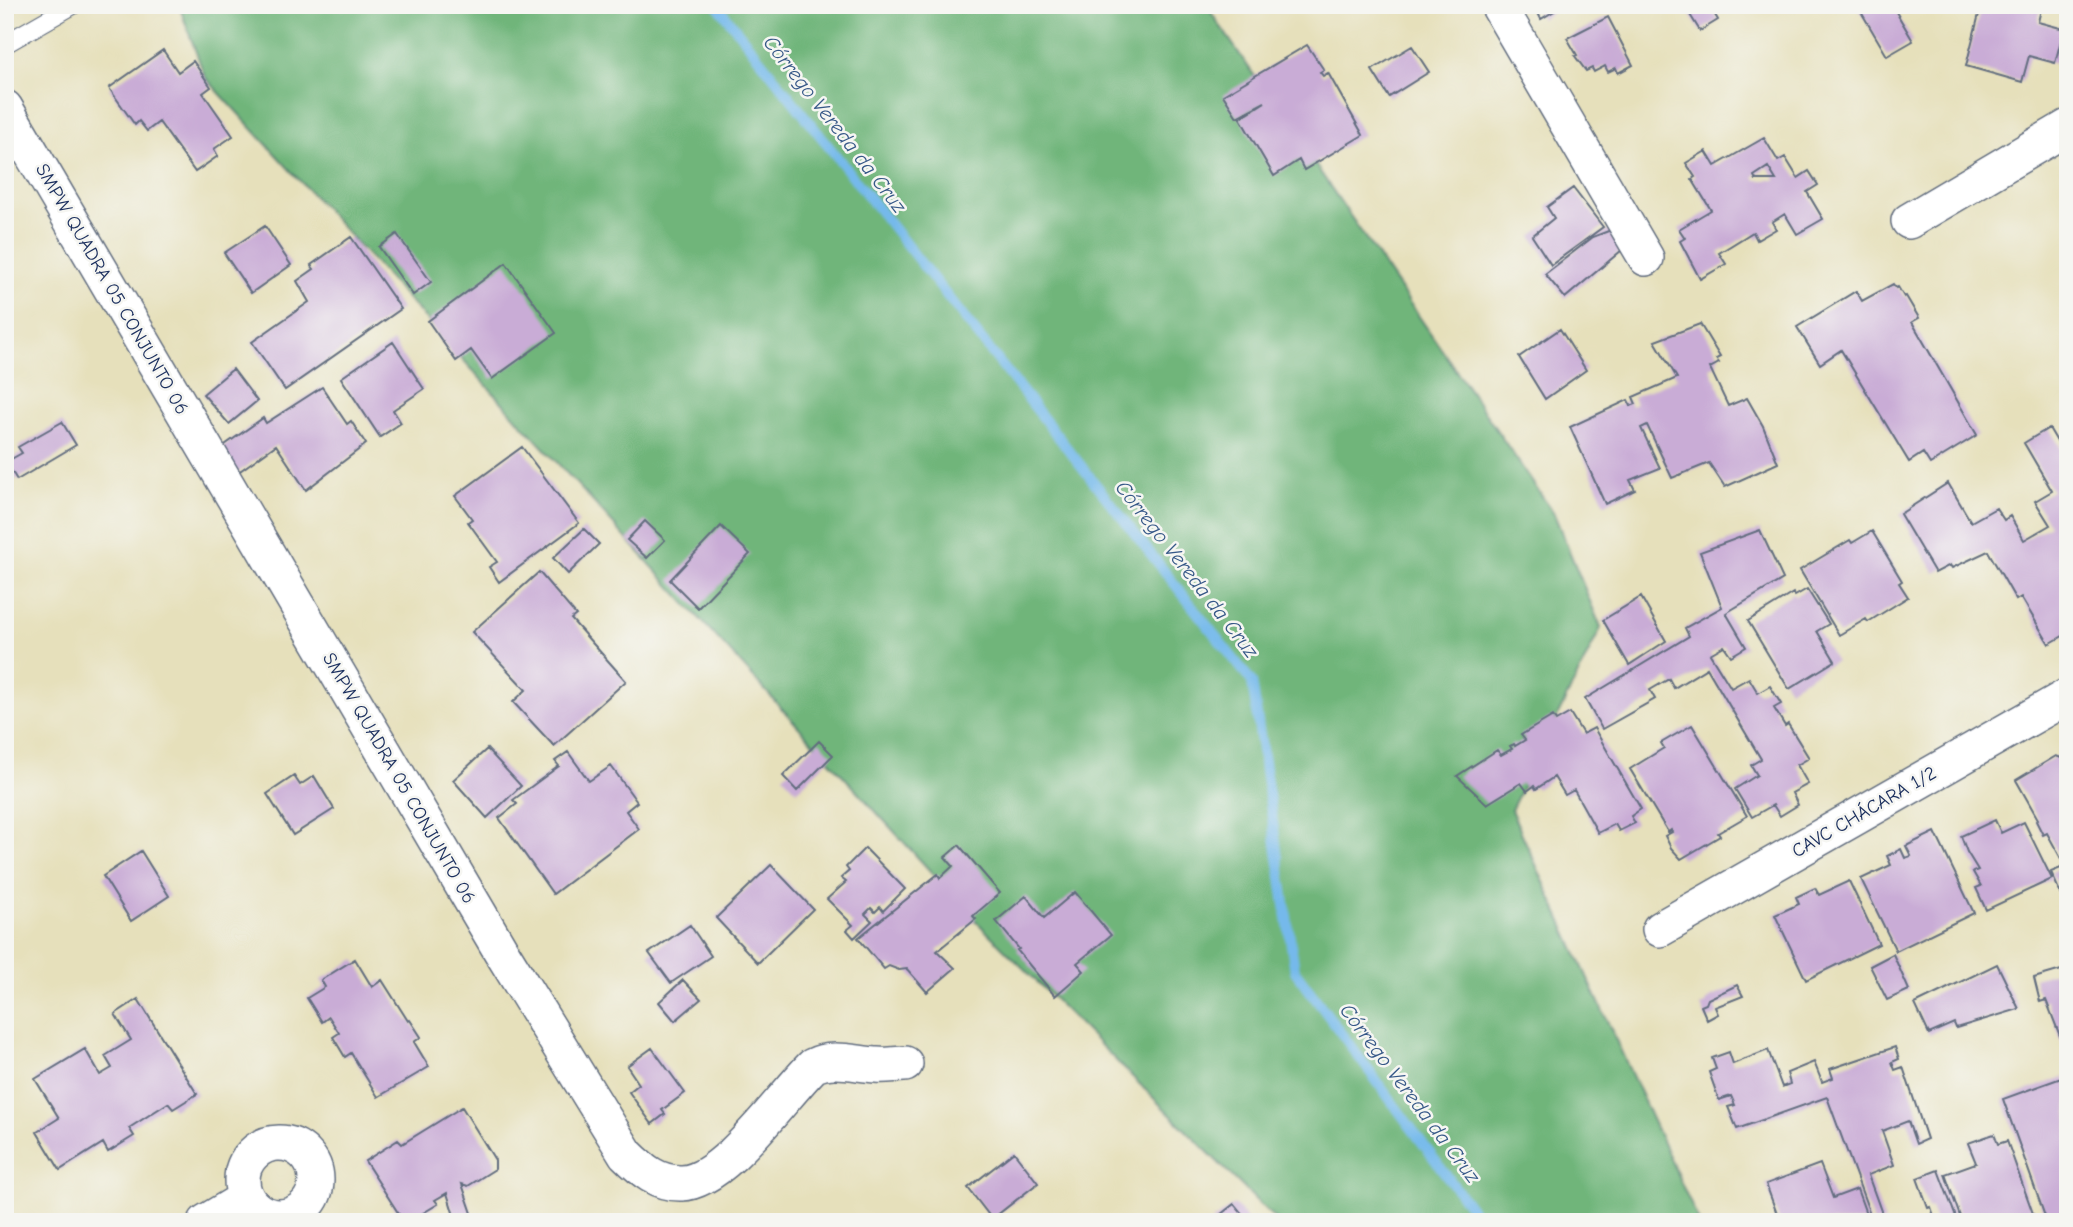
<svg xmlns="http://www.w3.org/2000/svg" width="2073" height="1227" font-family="'Comic Neue',sans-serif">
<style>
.forest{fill:#6fb57a;stroke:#45726c;stroke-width:2}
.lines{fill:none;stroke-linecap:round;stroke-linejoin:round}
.stream{stroke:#75b9eb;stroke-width:10}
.building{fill:#c9acd6;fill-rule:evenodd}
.service-casing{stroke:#626d7f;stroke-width:20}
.minor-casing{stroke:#626d7f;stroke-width:38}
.service{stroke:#fff;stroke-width:18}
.minor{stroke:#fff;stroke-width:35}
.labels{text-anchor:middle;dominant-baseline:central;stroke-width:5;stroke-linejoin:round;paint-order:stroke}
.street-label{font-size:19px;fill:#1b2f5e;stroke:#f6f6f2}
.water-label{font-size:21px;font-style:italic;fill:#365888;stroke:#f6f6f2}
</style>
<rect width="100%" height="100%" fill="#f6f6f2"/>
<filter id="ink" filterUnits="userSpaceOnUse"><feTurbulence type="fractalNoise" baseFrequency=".0143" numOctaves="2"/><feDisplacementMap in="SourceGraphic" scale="14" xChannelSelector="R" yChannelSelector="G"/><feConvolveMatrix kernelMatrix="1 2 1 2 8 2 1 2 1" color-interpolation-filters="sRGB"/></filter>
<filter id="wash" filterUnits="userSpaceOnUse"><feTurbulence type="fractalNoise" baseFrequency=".00686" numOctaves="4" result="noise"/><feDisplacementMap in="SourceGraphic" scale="28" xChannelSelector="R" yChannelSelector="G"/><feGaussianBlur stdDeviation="1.57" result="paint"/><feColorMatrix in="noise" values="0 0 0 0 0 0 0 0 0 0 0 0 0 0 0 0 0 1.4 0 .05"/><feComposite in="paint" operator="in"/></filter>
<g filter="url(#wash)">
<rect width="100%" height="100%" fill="#e6e0bb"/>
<path class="forest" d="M179,5H1206L1554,514L1601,628L1511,810L1699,1222H1278L974,919L205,77Z"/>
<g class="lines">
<path class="stream" d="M717,5L1252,682L1295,971L1481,1222"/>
</g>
<g id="blocks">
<path class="building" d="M1534,5H1553L1556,10L1541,19Z
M1684,5H1709L1718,20L1700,31Z
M1857,5H1892L1913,41L1887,56Z
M1974,5H2042L2038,22L2064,29L2055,63L2029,56L2022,82L1966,66L1979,14Z
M1608,17L1633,65L1618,73L1616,68L1608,72L1605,66L1594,72L1592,68L1586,71L1575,56L1577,55L1567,38Z
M1307,45L1324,70L1320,72L1323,76L1328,73L1363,135L1304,170L1299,160L1274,176L1240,118L1265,102L1237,117L1223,95Z
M1412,46L1429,72L1389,97L1372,70Z
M163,50L178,72L193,61L211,87L203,93L233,136L214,149L218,156L195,172L159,122L147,131L139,121L135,125L109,88Z
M1764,138L1778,161L1785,157L1798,178L1809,171L1818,185L1807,192L1823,219L1797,234L1785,214L1772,222L1776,229L1757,240L1753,232L1719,253L1726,264L1700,279L1680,241L1685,238L1679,229L1711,210L1692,179L1695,177L1686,163L1706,151L1715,166ZM1768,167L1776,180H1756L1754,176Z
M1573,188L1603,227L1551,265L1532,236L1554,218L1547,207Z
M265,226L291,265L251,293L224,253Z
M1611,230L1622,250L1565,298L1545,274L1593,237Z
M397,234L431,282L413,295L379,247Z
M351,237L401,309L285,390L252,342L309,302L297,281L314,269L311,265Z
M506,263L556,333L492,379L471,350L456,361L428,321Z
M1893,284L1896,288L1898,287L1904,297L1906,296L1919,318L1912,322L1977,435L1930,464L1923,453L1909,462L1841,350L1820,364L1797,327L1856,291L1862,301Z
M1700,324L1720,357L1716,359L1719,363L1710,368L1728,406L1747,398L1763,426L1778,463L1725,487L1709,463L1672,478L1647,425L1641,428L1660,468L1630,480L1635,490L1605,504L1570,427L1628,400L1631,406L1636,404L1633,397L1677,378L1655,341Z
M1560,329L1586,370L1545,399L1519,357Z
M393,342L424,389L393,410L401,423L380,437L341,378Z
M233,369L257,401L229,424L203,394Z
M322,387L347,424L351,421L366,444L306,490L276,445L237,473L222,447L263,418L266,423Z
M62,422L76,445L17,480L6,462L22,453L18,447Z
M2049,428L2068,460V633L2049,644L2021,597L2016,600L1988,551L1952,568L1950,565L1935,573L1900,514L1948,483L1971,522L1996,508L2004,520L2010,516L2024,540L2050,525L2035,501L2052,491L2024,443Z
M522,447L579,523L499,582L489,567L497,562L468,522L472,519L455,496Z
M645,521L665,540L647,558L627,540Z
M721,526L750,554L698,608L670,580Z
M584,529L599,544L568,574L553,558Z
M1760,530L1783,579L1726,613L1746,647L1731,656L1724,646L1710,654L1731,688L1749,678L1758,693L1770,686L1781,704L1774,708L1785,726L1788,724L1809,758L1797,765L1808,784L1792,793L1798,805L1780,816L1773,805L1752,817L1735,789L1757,775L1751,765L1761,759L1707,668L1674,688L1669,679L1650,690L1655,699L1602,729L1585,699L1689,636L1685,628L1722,607L1700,552Z
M1872,531L1902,581L1899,583L1908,597L1868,622L1866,619L1839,635L1800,570L1850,540L1852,543Z
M539,572L576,615L571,619L626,681L554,746L513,702L526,690L472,632Z
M1807,589L1829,624L1817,631L1835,661L1789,689L1748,621L1793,593L1795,596Z
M1641,597L1666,641L1629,665L1603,620Z
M1570,713L1583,734L1594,728L1641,809L1631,816L1635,823L1619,831L1615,824L1598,833L1574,790L1565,795L1554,777L1536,789L1534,786L1527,791L1521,783L1487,804L1457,776L1497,750L1501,755L1512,749L1510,746L1514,744L1515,746L1525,740L1521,735L1553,716L1556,721Z
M1692,725L1747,816L1718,833L1720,836L1681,859L1671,848L1665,836L1672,832L1671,830L1668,832L1630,769L1664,748L1661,743Z
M819,741L833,755L797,791L783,776Z
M487,749L521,786L487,818L453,780Z
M568,752L589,781L611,766L637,802L626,811L639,829L553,894L499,818L517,804L513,800L559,766L555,761Z
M2056,756L2064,759L2068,766V862L2064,864L2047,833L2043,835L2036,821L2038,819L2016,780Z
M294,776L300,785L314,776L334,809L293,835L267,794Z
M1995,820L2001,833L2024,822L2052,879L1986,910L1976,888L1981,886L1973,872L1978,870L1967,852L1961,836Z
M1935,832L1974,913L1896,951L1861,879L1891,865L1887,856L1901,849L1905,858L1911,856L1906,846Z
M959,845L1000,893L973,916L976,919L937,951L955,968L927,992L907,969L899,970L889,966L884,969L858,938L938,874L940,878L953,866L945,857Z
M865,848L905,889L883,911L880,907L875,912L871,908L865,914L872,921L854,938L847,930L853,925L827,899L846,882L841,878L849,871L846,867Z
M141,851L169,896L131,921L103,876Z
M771,865L813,909L758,963L716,918Z
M2068,865V898L2063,899L2051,872Z
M1849,881L1879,944L1806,980L1775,915L1799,904L1796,897L1815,888L1819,895Z
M1075,892L1111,935L1077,963L1084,971L1055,996L1017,950L1019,949L996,921L1026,896L1044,918Z
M690,925L711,956L671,983L649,953Z
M1893,954L1909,990L1887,1000L1870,966Z
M355,959L372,987L382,980L408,1021L410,1020L421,1037L414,1042L429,1067L378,1097L351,1053L345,1057L333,1037L339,1033L329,1017L322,1022L307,998L325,987L321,980Z
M1997,964L2019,1009L1956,1028L1954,1023L1929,1034L1915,1004Z
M2068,968V1054H2067L2046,1000L2040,1002L2034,978Z
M683,980L701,999L675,1021L659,1002Z
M1737,985L1743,996L1715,1007L1718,1014L1707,1020L1701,1006L1706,1004L1708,999Z
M138,999L197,1094L173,1109L168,1103L129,1128L134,1136L108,1152L103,1143L60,1170L37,1132L59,1118L35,1079L85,1049L100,1075L112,1068L105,1056L131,1040L115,1014Z
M1895,1047L1899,1059L1892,1062L1895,1070L1903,1067L1927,1139L1916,1144L1908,1121L1882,1131L1894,1165L1868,1175L1885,1222H1873L1827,1097L1737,1129L1728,1107L1735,1105L1731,1096L1719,1100L1709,1072L1716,1069L1712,1058L1729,1052L1733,1064L1768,1050L1782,1087L1790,1084L1787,1073L1814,1062L1822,1082L1833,1078L1830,1069Z
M652,1048L685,1093L662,1110L665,1114L652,1124L629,1092L639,1084L627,1066Z
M2064,1077L2068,1087V1217L2047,1222L2003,1099Z
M462,1107L495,1160V1169L468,1186L462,1184L475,1222H456L447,1193L435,1200L438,1204L408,1222H404L365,1161L398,1140L402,1144Z
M1994,1134L1998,1144L2007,1141L2036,1222H1962L1945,1174L1976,1163L1968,1143Z
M1014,1152L1038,1183L992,1219L968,1188Z
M1820,1164L1833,1198L1857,1189L1869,1222H1780L1766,1184Z
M1938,1170L1957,1220L1952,1222H1936L1931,1207L1928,1208L1917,1178Z
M1234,1204L1249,1222H1211Z"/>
</g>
</g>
<g filter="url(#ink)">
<use href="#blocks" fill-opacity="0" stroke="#626d7f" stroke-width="2"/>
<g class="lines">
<defs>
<path id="service" d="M5,44L73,5"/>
<path id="minor" d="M1498,5L1646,258
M5,108L501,951L626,1154C642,1170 658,1184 682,1183C724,1182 783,1095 813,1066C832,1056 856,1064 876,1065C886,1066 896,1064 905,1064
M1909,221L2068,127
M1660,929L2068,696
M242 1180a37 37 0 1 1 74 0a37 37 0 1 1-74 0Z
M206,1222L246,1198"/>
</defs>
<use href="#service" class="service-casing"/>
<use href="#minor" class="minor-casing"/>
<use href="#service" class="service"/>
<use href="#minor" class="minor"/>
</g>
</g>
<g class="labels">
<g class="street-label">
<text transform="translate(112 289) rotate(60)">SMPW QUADRA 05 CONJUNTO 06</text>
<text transform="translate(399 778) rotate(60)">SMPW QUADRA 05 CONJUNTO 06</text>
<text transform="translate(1864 812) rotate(-30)">CAVC CHÁCARA 1/2</text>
</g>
<g class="water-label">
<text transform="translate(835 124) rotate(52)">Córrego Vereda da Cruz</text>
<text transform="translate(1187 569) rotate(52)">Córrego Vereda da Cruz</text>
<text transform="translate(1410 1093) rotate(53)">Córrego Vereda da Cruz</text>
</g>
</g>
<rect width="2073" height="1227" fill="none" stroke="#f6f6f2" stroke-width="28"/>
</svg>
